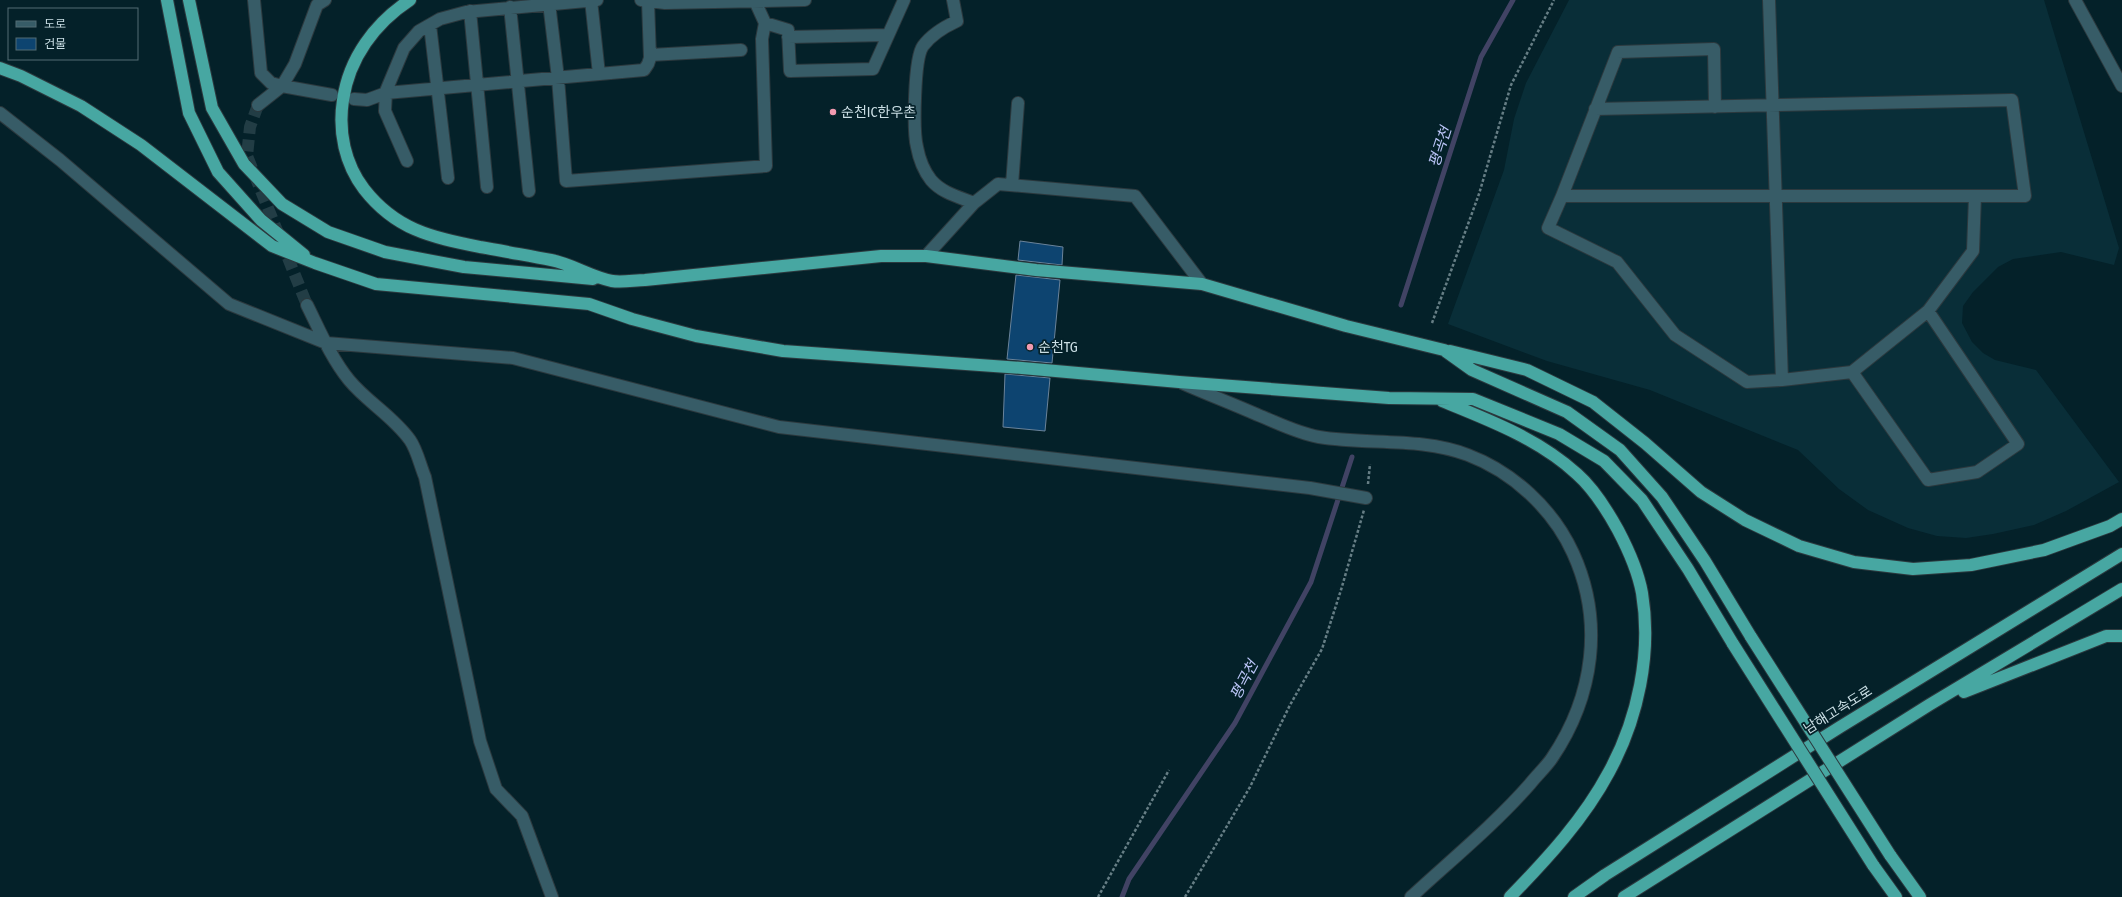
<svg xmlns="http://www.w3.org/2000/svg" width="2122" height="897" font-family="'Fira Sans Condensed','Noto Sans KR',sans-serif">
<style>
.built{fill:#092e38}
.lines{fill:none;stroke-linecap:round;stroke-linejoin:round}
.stream{stroke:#414364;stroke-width:5}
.building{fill:#0d4470;stroke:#6a839a}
.minor-tunnel{stroke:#223d45;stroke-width:12;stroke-dasharray:12 6;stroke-linecap:butt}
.minor-casing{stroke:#2c393e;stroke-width:14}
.highway-casing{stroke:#2c393e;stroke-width:14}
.path{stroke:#667e85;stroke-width:2.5;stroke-dasharray:3 2;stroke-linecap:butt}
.minor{stroke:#375c67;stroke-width:12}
.highway{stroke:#47a7a2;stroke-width:12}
.highway-bridge-casing{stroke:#2c393e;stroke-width:14;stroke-linecap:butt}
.highway-bridge{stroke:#47a7a2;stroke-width:12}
.poi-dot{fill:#f29ab0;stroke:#042129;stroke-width:1.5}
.labels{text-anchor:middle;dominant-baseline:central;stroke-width:3.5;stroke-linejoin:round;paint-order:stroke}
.poi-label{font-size:14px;fill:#cadee4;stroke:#042129;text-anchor:start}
.street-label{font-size:14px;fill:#cadee4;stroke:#042129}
.water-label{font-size:15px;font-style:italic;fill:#bdc7fa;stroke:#042129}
</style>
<rect width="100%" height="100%" fill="#042129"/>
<path class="built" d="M1569,0H2044L2119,248L2114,265L2061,252L2013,259L1998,267L1973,292L1963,306L1962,323L1972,342L1983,353L1995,360L2036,370L2119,482L2066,511L2034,525L1993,534L1966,538L1937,536L1908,528L1868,510L1839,489L1798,450L1650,390L1547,361L1448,324L1504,170L1514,119L1526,83Z"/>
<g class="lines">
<path class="stream" d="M1401,305L1481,57L1513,0
M1122,897L1129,879L1235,723L1311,582L1352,457"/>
</g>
<path class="building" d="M1020,241L1063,247L1062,265L1018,260Z
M1016,275L1060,280L1052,363L1007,359Z
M1005,374L1050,378L1045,431L1003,427Z"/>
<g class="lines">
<path class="minor-tunnel" d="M258,105L250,127L247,156L307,305"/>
<defs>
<path id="minor" d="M254,0L261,73L271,83L282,86L295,64L317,5L325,0
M591,0L599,74
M641,0L665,3L805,0
M953,0L957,21C944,27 931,35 923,46C914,58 913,131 917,147C919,158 924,171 931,180C942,193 959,197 974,203
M1769,0L1782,380
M2075,0L2122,86
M755,1L765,23L788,30L790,71L873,69L904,0
M549,3L558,78L566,181L766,166L762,39L765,23
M510,7L529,191
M470,11L487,187
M430,25L448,178
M788,37L888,35
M650,55L741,50
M354,99L367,100L386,93L644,70L648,64L650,58L648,1
M258,105L282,86L332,95
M1595,109L2012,100L2025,196H1562L1618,52L1714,49L1715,107
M0,113L60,160L229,304L326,343L513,358L779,427L1310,488L1366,498
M407,161L385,111L386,91L404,48L419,31L440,19L466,12L597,0
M1012,185L1018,103
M1562,196L1548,228L1617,262L1675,335L1747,382L1782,380L1852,372L1928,311L1973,251L1975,196
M926,256L974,203L998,184L1135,196L1202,284
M307,305C319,329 331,358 349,380C367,402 393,416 410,440C417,450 420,465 425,477L480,741L496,789L522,816L552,897
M1852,372L1928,480L1977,472L2018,444L1928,311
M1182,383C1207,394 1233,404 1258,415C1278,423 1297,433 1319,437C1367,445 1421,437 1468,455C1513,472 1553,509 1573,553C1604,621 1594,696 1552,758C1546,767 1537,775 1530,784C1494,825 1451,860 1411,897"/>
<path id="highway" d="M167,0L189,113L218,172L261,220L304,255
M189,0L212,108L244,164L282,204L328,232L385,252L464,267L593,279
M410,0C375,23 349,58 343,100C338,132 345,164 364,189C396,230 431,237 480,247C504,251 528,256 551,260C572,264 591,277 612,281C622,283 635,280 645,280L881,256H926L1036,270L1202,284L1346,326L1444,350L1472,370L1567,412L1620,450L1662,497L1705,561L1751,637
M0,68L21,76L81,106L141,145L272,246L315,263L376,284L589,304L632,319L696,336L783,351L1022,368L1179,382L1389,398L1473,399L1559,434L1604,461L1642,500L1688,569L1733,644
M1450,351L1527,370L1593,402L1645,443L1701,492L1745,520L1799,546L1854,562L1913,569L1971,565L2044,550L2110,526L2122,519
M1442,401C1489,420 1539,439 1577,474C1594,489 1607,510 1618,530C1628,549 1638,571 1642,593C1652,653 1638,719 1609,772C1584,819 1547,859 1510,897
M1964,692L2106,636H2122
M1890,855L1920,897
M1873,865L1896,897
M1574,897L1605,875L1840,727L2122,554
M1624,897L1929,705L2122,589"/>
</defs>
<use href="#minor" class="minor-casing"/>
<use href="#highway" class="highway-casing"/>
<path class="path" d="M1432,323L1479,194L1511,85L1554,0
M1368,484L1370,464
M1098,897L1169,770
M1185,897L1250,787L1290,705L1322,649L1341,590L1364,510"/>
<use href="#minor" class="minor"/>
<use href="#highway" class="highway"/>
<defs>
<path id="highway-bridge" d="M1751,637L1890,855
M1733,644L1873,865"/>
</defs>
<use href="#highway-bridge" class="highway-bridge-casing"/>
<use href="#highway-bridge" class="highway-bridge"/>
</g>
<g class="poi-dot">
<circle cx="833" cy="112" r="4"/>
<circle cx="1030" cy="347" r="4"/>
</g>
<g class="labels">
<g class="poi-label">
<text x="841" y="112">순천IC한우촌</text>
<text x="1038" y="347">순천TG</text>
</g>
<g class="street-label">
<text transform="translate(1838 710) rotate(-32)">남해고속도로</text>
</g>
<g class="water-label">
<text transform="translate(1440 147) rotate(-72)">평곡천</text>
<text transform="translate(1244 680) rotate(-62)">평곡천</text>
</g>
</g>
<rect x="8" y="8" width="130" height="52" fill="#042129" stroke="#536d74"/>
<rect x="16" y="21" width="20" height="6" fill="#375c67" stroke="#536d74"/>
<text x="44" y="28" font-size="12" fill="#cadee4">도로</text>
<rect x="16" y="38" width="20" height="12" fill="#0d4470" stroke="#536d74"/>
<text x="44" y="48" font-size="12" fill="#cadee4">건물</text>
</svg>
